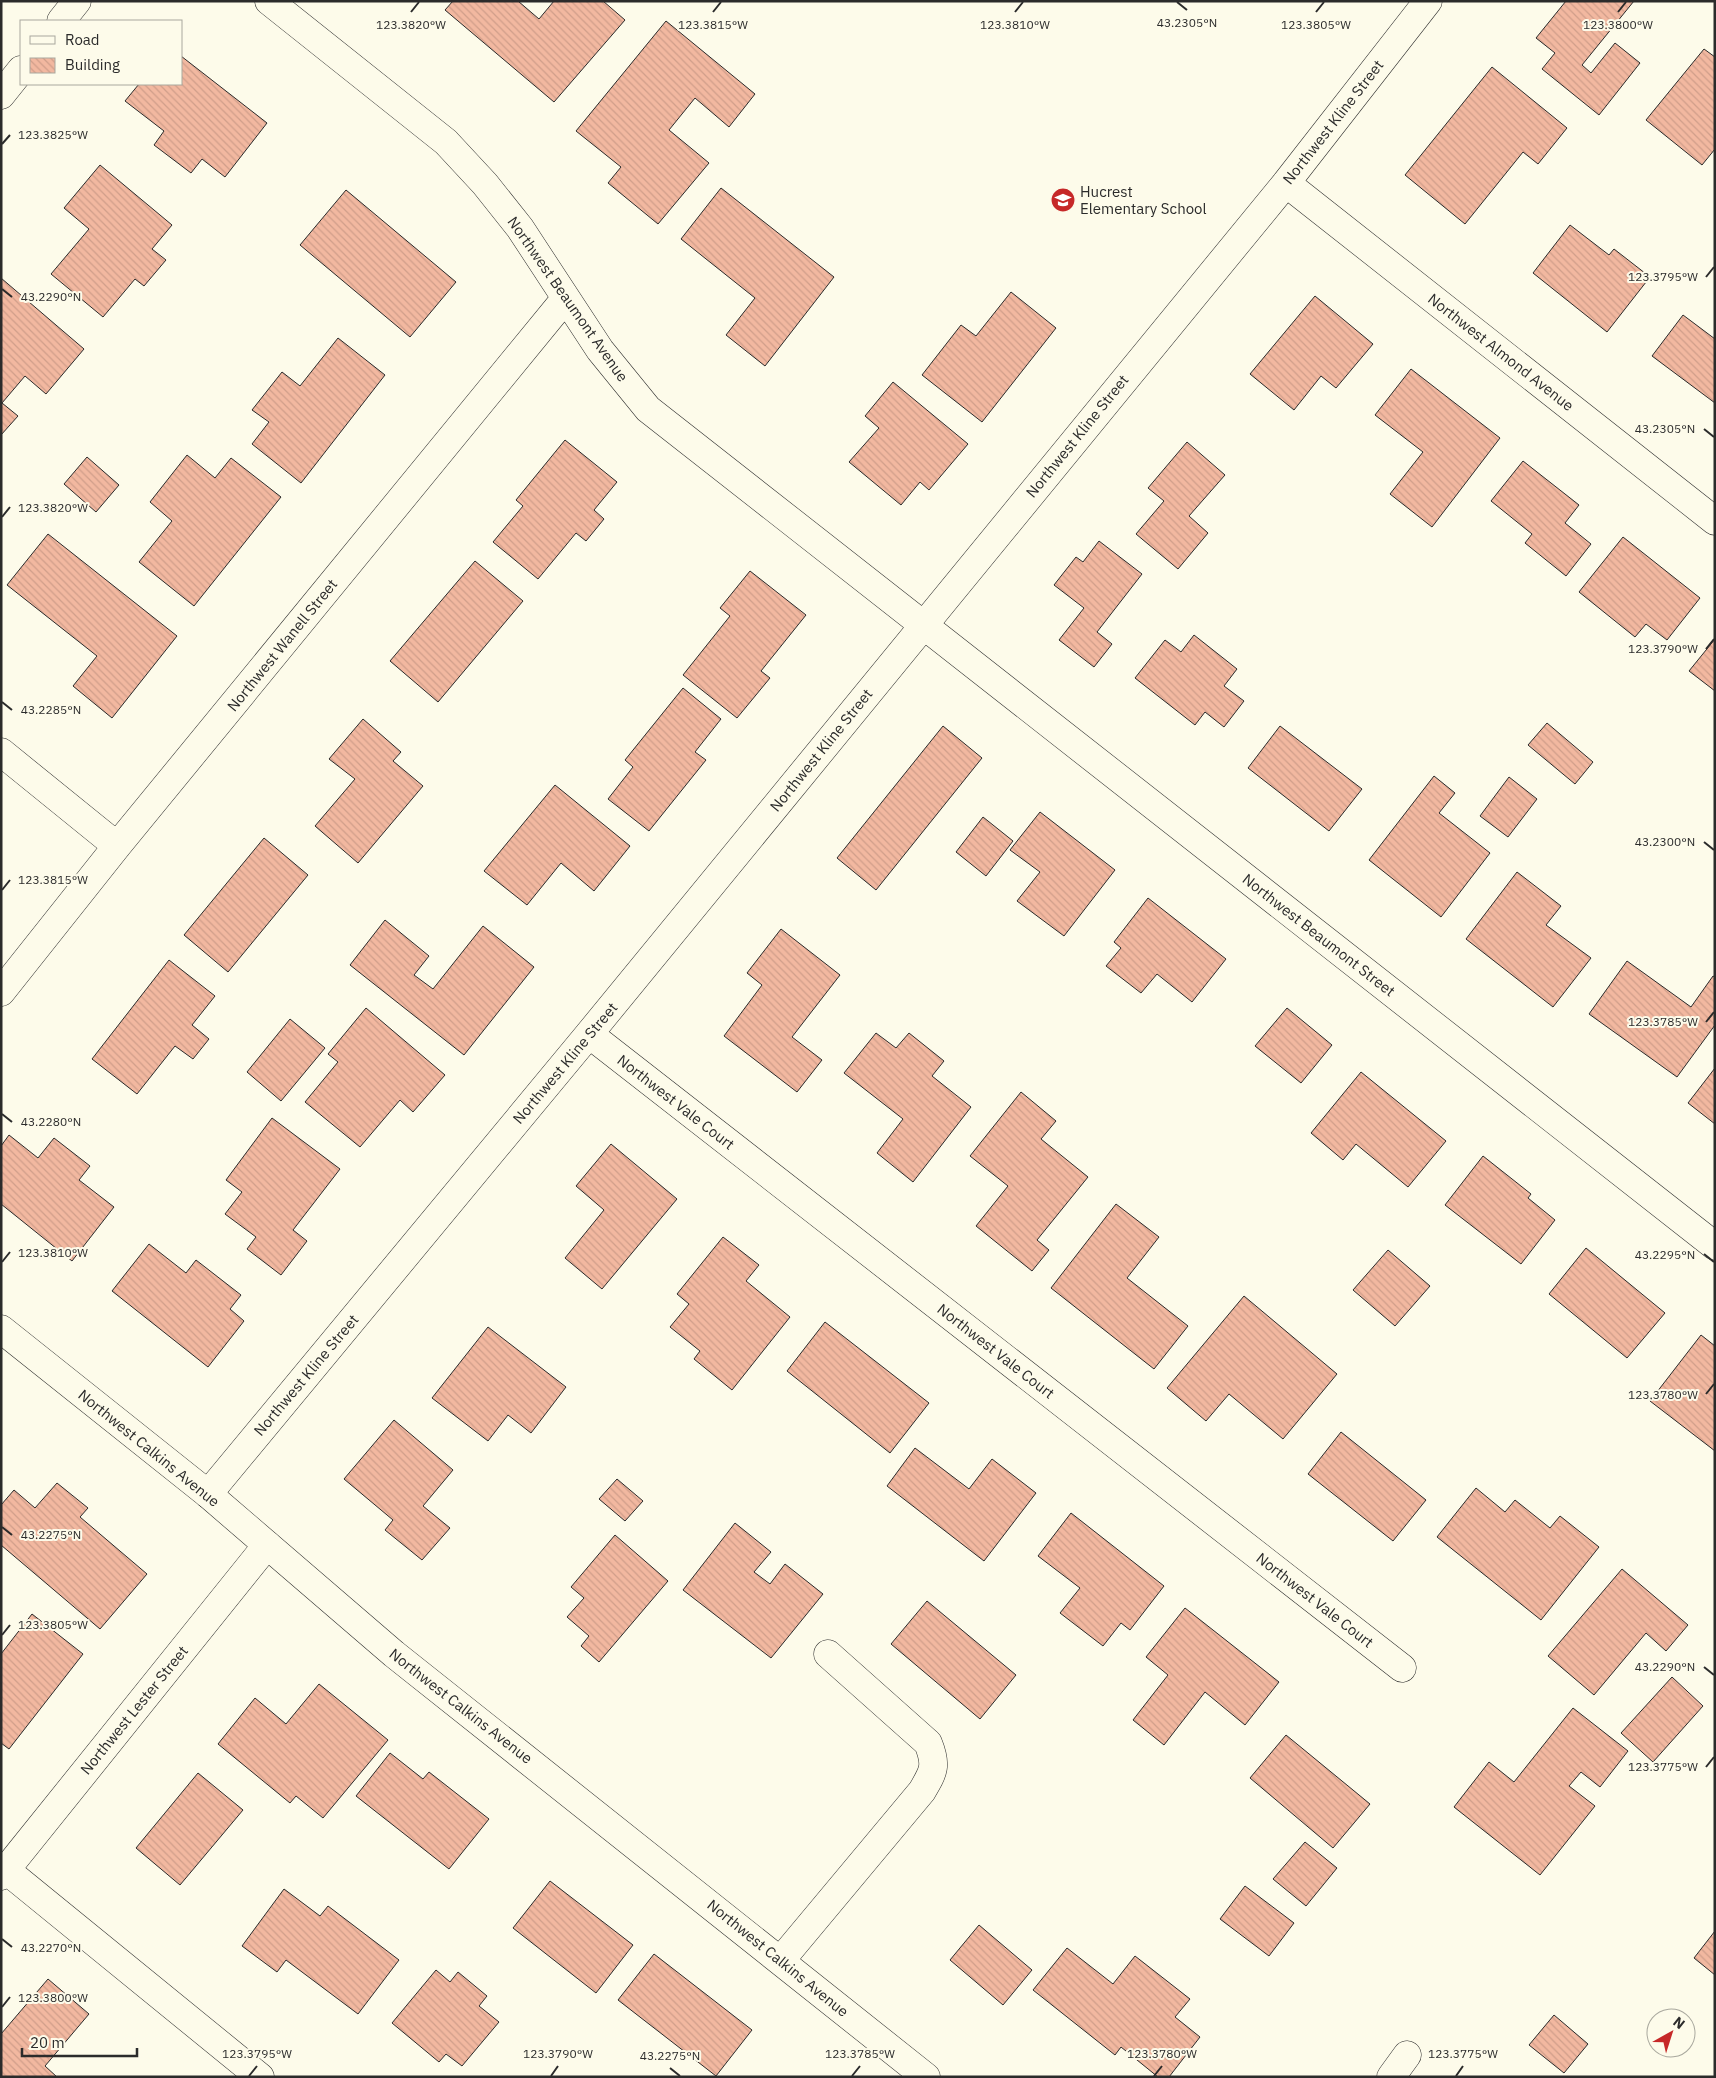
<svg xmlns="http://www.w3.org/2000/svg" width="1716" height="2078" font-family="'IBM Plex Sans',sans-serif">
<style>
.building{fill:url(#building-back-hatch);stroke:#2b2b2b}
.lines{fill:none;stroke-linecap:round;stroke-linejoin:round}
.minor-casing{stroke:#2b2b2b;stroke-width:29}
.tertiary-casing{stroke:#2b2b2b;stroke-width:29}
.minor{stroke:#fdfbea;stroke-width:28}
.tertiary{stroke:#fdfbea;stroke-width:28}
.ticks{fill:none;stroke:#2b2b2b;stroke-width:2}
.labels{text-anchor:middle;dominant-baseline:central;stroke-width:4;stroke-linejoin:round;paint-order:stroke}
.street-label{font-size:15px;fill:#2b2b2b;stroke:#fdfbea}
.poi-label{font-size:15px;fill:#2b2b2b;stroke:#fdfbea;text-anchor:start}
.ticks-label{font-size:12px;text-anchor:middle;fill:#2b2b2b;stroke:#fdfbea;stroke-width:4;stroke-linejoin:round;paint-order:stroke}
</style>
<defs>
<pattern id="building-back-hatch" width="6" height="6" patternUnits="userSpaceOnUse" patternTransform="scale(1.25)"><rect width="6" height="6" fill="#f2b8a0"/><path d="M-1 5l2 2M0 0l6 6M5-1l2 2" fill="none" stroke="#d09e8a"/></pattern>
</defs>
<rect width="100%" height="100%" fill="#fdfbea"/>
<path class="building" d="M453,1H518L539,19L554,1H603L625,20L554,102L445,10Z
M1566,1H1634L1582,65L1591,73L1615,43L1640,63L1599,115L1542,69L1555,53L1536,38Z
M666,21L755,94L729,127L695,98L669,130L709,163L658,224L608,183L621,167L576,131Z
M1704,49L1715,57V149L1702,165L1646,120Z
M181,56L267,123L225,177L202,159L191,173L154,145L164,131L125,101L139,84H181Z
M1492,67L1567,128L1538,164L1523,152L1465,224L1405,175Z
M100,165L172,225L152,249L166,260L144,286L135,279L103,317L51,274L89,229L64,208Z
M721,188L834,277L765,366L726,335L755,298L681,239Z
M346,190L456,282L410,337L300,245Z
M1570,225L1609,255L1614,249L1650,277L1607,332L1533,273Z
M1,278L84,349L46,394L25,376L2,403L18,416L1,435Z
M1011,292L1056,328L982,422L922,375L961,325L976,336Z
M1315,296L1373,344L1336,388L1321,376L1294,410L1250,374Z
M1683,315L1715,339V403L1652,356Z
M338,338L385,375L301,483L252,444L269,422L252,410L282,372L300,386Z
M1411,369L1500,438L1432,527L1390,494L1423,452L1375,415Z
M893,382L968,444L929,490L920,482L901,505L849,462L879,428L865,416Z
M565,440L617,482L594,510L604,519L586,541L576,533L538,579L493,542L523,506L516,500Z
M1187,442L1225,475L1189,516L1208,533L1178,569L1136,534L1164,501L1148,488Z
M187,455L215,478L231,458L281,497L194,606L139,562L172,521L150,502Z
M87,457L119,485L96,512L64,484Z
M1523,461L1579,505L1565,523L1591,544L1566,576L1525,543L1532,534L1491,501Z
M48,534L177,636L112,718L73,686L97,656L7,585Z
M1623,537L1700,598L1667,640L1646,624L1635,637L1579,592Z
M1099,541L1142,574L1097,632L1112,644L1094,667L1059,640L1084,608L1054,585L1076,557L1083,562Z
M475,561L523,601L438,702L390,661Z
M750,571L806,615L761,671L770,678L737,718L683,675L730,616L720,608Z
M1194,635L1237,669L1224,686L1244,701L1224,727L1205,712L1195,725L1135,678L1165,640L1181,652Z
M1715,639V691L1689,671Z
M683,688L721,719L695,752L706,760L649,831L608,799L633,767L625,760Z
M363,719L401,752L393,761L423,786L358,863L315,826L355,779L329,759Z
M1547,723L1593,762L1575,784L1528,745Z
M943,726L982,758L876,890L837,858Z
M1280,726L1362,789L1329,831L1248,768Z
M1434,776L1455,793L1439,813L1490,853L1441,917L1369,860Z
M1509,777L1537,799L1508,837L1480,816Z
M555,785L630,846L594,891L561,863L527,905L484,871Z
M1040,812L1115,870L1064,936L1017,901L1040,872L1010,850Z
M983,817L1013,841L986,876L956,852Z
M264,838L308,875L228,972L184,935Z
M1517,872L1561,906L1546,925L1591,958L1553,1007L1466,939Z
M1148,898L1226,959L1192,1002L1157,974L1141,993L1106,966L1121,948L1114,942Z
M385,920L429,956L414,975L433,989L483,926L534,967L464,1055L350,965Z
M781,929L840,975L792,1037L822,1060L797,1092L724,1036L762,985L747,973Z
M169,960L215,996L192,1025L209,1039L193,1059L175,1046L137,1094L92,1059Z
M1627,961L1691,1007L1713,976L1715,977V1025L1677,1077L1589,1014Z
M366,1008L445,1075L413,1112L400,1100L360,1147L305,1102L338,1062L328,1054Z
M1287,1008L1332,1045L1301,1083L1255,1046Z
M290,1019L325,1048L281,1101L247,1072Z
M876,1033L896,1048L909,1033L944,1061L932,1076L971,1107L913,1182L877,1153L903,1119L844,1073Z
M1715,1068V1124L1688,1103Z
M1361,1072L1446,1141L1408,1187L1356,1144L1343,1160L1311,1133Z
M1021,1092L1056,1121L1041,1139L1088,1177L1037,1240L1049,1250L1032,1271L976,1226L1008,1186L970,1156Z
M272,1118L340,1169L293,1230L307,1241L281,1275L247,1249L256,1237L225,1214L242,1192L226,1180Z
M9,1135L38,1158L54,1138L90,1166L79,1180L114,1207L72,1261L1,1204V1146Z
M611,1144L677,1199L602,1289L565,1258L604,1210L576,1186Z
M1483,1156L1531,1194L1528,1198L1555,1220L1521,1264L1445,1205Z
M1116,1204L1159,1237L1127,1278L1188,1326L1154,1369L1051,1288Z
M723,1237L759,1265L746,1281L790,1317L732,1390L694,1359L700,1351L670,1327L689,1304L677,1294Z
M149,1244L186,1273L196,1260L241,1295L230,1309L244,1321L208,1367L112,1291Z
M1586,1248L1665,1313L1627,1358L1549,1294Z
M1388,1250L1430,1286L1395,1326L1353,1290Z
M1244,1296L1337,1374L1283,1439L1229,1394L1206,1421L1167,1388Z
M825,1322L929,1403L890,1453L787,1371Z
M488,1327L566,1387L531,1433L508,1415L488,1441L432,1398Z
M1701,1335L1715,1346V1451L1650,1401Z
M394,1420L453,1470L423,1506L450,1528L422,1560L385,1530L393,1520L344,1479Z
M1341,1432L1426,1500L1393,1541L1308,1474Z
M915,1448L969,1489L992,1459L1036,1493L984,1561L887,1486Z
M617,1479L643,1501L625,1521L599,1499Z
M57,1483L88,1508L80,1517L147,1574L100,1629L1,1545V1505L14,1490L35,1508Z
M1476,1488L1505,1512L1515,1500L1550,1528L1560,1516L1599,1547L1541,1620L1437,1537Z
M1071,1513L1164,1586L1130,1630L1121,1623L1103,1646L1060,1613L1080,1588L1038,1556Z
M735,1523L771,1552L754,1572L770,1584L785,1564L823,1594L771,1658L683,1590Z
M615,1535L668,1581L599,1662L581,1646L589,1636L567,1617L584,1598L571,1587Z
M1622,1569L1688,1625L1666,1651L1646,1633L1594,1695L1548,1656Z
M927,1601L1016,1675L980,1719L891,1644Z
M1185,1608L1279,1682L1245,1725L1205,1692L1164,1745L1133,1720L1168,1675L1146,1657Z
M32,1614L83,1654L9,1749L1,1743V1654Z
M1672,1677L1703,1706L1653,1762L1621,1733Z
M319,1684L388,1740L323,1818L296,1796L290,1803L218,1744L255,1698L286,1724Z
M1573,1708L1628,1751L1600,1787L1581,1772L1569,1786L1595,1806L1540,1875L1454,1807L1489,1762L1514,1782Z
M1286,1735L1370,1804L1333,1848L1250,1778Z
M390,1753L423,1779L429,1772L489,1819L449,1869L356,1796Z
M198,1773L243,1810L180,1885L136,1848Z
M1305,1842L1337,1868L1306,1906L1273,1879Z
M550,1881L633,1945L596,1993L513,1928Z
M1245,1886L1294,1923L1269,1956L1220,1919Z
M284,1889L320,1916L328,1906L399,1960L358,2014L286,1960L277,1972L242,1946Z
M979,1925L1032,1970L1003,2005L950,1960Z
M1715,1931V1975L1694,1958Z
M1067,1948L1113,1984L1135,1956L1190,1999L1175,2017L1200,2037L1169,2077H1158L1121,2047L1115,2055L1033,1990Z
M654,1954L752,2030L716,2076L618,2000Z
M436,1970L450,1982L458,1972L487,1996L479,2006L499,2022L462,2066L446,2054L439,2062L392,2023Z
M48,1979L89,2014L45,2066L57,2077H1V2034Z
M1554,2015L1588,2044L1564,2073L1529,2045Z"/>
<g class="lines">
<defs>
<path id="minor" d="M269,1L446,142L485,184L520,228L600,350L648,409L1715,1246
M61,21L77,1
M1,95L21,70
M1286,183L1715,521
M1,752L117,846
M1,992L117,846L565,299
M589,1034L1402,1668
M208,1494L589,1034L1286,183L1428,1
M6,1870L260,2077
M1,1876L267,1545
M781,1960L922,1791C934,1771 937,1765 928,1743L828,1654
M1391,2077L1407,2055"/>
<path id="tertiary" d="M1,1329L208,1494L394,1654L926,2077"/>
</defs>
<use href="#minor" class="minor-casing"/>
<use href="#tertiary" class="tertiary-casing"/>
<use href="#minor" class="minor"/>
<use href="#tertiary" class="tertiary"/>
</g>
<path class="ticks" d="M1177,2L1187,10M411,12L419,2M713,12L721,2M1015,12L1023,2M1316,12L1324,2M1618,12L1626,2M2,144L10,135M1706,277L1714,267M2,289L12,297M1704,429L1714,437M2,517L10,507M1706,649L1714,639M2,702L12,710M1704,842L1714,850M2,890L10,880M1706,1022L1714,1012M2,1114L12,1122M1704,1254L1714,1262M2,1262L10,1252M1706,1394L1714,1384M2,1527L12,1535M2,1635L10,1625M1704,1667L1714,1675M1706,1767L1714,1757M2,1939L12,1947M2,2007L10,1997M670,2068L680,2076M249,2076L257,2066M551,2076L558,2066M852,2076L860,2066M1154,2076L1162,2066M1456,2076L1463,2066"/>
<defs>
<symbol id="school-disc" viewBox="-11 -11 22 22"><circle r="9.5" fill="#c62828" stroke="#fdfbea"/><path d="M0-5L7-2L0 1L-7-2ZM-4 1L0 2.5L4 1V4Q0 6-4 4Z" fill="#fff"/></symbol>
</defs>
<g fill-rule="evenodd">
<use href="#school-disc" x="1049" y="186" width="28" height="28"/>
</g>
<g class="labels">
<g class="street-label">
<text transform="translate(1333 122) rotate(-52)">Northwest Kline Street</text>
<text transform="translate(568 299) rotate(55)">Northwest Beaumont Avenue</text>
<text transform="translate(1501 352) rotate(38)">Northwest Almond Avenue</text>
<text transform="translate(1077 436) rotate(-51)">Northwest Kline Street</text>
<text transform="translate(282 645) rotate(-51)">Northwest Wanell Street</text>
<text transform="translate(821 750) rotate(-51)">Northwest Kline Street</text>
<text transform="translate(1319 935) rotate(38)">Northwest Beaumont Street</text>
<text transform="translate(565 1063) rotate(-50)">Northwest Kline Street</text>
<text transform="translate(676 1102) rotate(38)">Northwest Vale Court</text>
<text transform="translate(996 1351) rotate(38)">Northwest Vale Court</text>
<text transform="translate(306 1375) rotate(-50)">Northwest Kline Street</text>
<text transform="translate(149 1448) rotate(39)">Northwest Calkins Avenue</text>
<text transform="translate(1315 1600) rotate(38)">Northwest Vale Court</text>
<text transform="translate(461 1706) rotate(38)">Northwest Calkins Avenue</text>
<text transform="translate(134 1710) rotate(-51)">Northwest Lester Street</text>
<text transform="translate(778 1958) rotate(39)">Northwest Calkins Avenue</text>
</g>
<g class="poi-label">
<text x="1080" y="191">Hucrest<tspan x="1080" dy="17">Elementary School</tspan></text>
</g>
</g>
<g class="ticks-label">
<text x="1187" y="27">43.2305°N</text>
<text x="713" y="29">123.3815°W</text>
<text x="1015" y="29">123.3810°W</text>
<text x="1316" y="29">123.3805°W</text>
<text x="1618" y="29">123.3800°W</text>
<text x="411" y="29">123.3820°W</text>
<text x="53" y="139">123.3825°W</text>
<text x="1663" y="281">123.3795°W</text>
<text x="51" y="301">43.2290°N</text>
<text x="1665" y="433">43.2305°N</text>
<text x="53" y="512">123.3820°W</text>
<text x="1663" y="653">123.3790°W</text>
<text x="51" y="714">43.2285°N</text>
<text x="1665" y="846">43.2300°N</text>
<text x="53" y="884">123.3815°W</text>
<text x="1663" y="1026">123.3785°W</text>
<text x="51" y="1126">43.2280°N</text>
<text x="53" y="1257">123.3810°W</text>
<text x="1665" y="1259">43.2295°N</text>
<text x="1663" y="1399">123.3780°W</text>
<text x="51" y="1539">43.2275°N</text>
<text x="53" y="1629">123.3805°W</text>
<text x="1665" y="1671">43.2290°N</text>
<text x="1663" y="1771">123.3775°W</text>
<text x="51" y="1952">43.2270°N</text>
<text x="53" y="2002">123.3800°W</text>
<text x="257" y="2058">123.3795°W</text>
<text x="558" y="2058">123.3790°W</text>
<text x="860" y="2058">123.3785°W</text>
<text x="1162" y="2058">123.3780°W</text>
<text x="1463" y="2058">123.3775°W</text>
<text x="670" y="2060">43.2275°N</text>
</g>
<rect width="1716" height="2078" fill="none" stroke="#2b2b2b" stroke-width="5"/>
<rect x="20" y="20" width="162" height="65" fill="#fdfbea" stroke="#a9a89e"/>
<rect x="30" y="36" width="25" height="8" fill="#fdfbea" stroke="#a9a89e"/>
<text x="65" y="45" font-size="15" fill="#2b2b2b">Road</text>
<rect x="30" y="58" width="25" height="15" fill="url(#building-back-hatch)" stroke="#a9a89e"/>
<text x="65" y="70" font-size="15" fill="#2b2b2b">Building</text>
<g transform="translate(1671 2033) rotate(39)"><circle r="24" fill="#fdfbea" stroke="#a9a89e"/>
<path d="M0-4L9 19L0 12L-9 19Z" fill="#c62828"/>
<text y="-8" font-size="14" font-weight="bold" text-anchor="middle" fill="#2b2b2b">N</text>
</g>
<path d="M22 2048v8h115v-8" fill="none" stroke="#2b2b2b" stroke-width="2.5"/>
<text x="30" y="2048" font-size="15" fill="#2b2b2b" stroke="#fdfbea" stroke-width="4" paint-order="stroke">20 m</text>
</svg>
